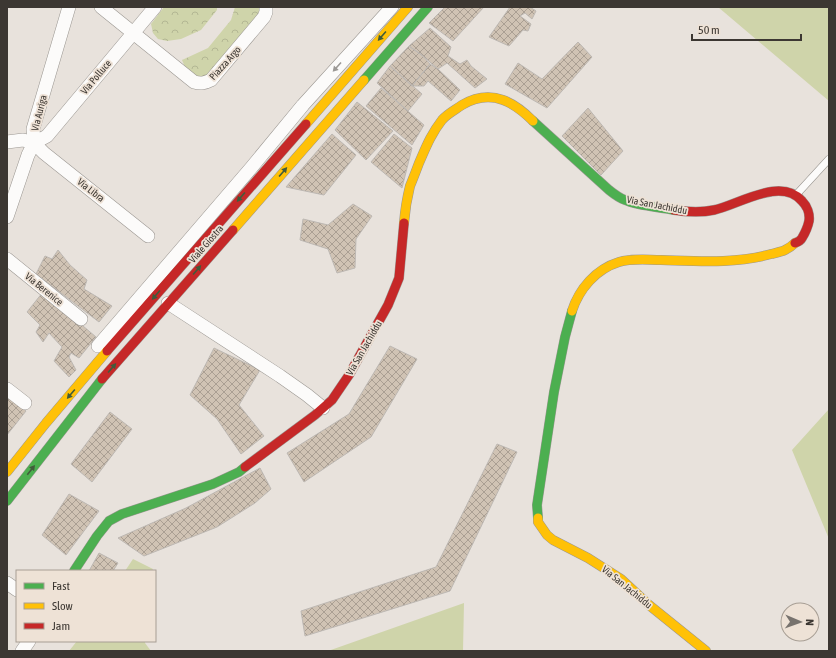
<svg xmlns="http://www.w3.org/2000/svg" width="836" height="658" font-family="'Asap Condensed',sans-serif">
<style>
.green{fill:#cfd4aa}
.park{fill:url(#park-crowns)}
.building{fill:url(#building-cross-hatch);stroke:#bdb8b3}
.lines{fill:none;stroke-linecap:round;stroke-linejoin:round}
.lane-casing{stroke:#9b9792;stroke-width:8}
.street-casing{stroke:#9b9792;stroke-width:14}
.fast-casing{stroke:#9b9792;stroke-width:10}
.slow-casing{stroke:#9b9792;stroke-width:10}
.jam-casing{stroke:#9b9792;stroke-width:10}
.lane{stroke:#fcfbfa;stroke-width:7}
.street{stroke:#fcfbfa;stroke-width:13}
.fast{stroke:#4caf50;stroke-width:9}
.slow{stroke:#ffc107;stroke-width:9}
.jam{stroke:#c62828;stroke-width:9}
.oneway{fill:#415b3b}
.oneway2{fill:#9c9996}
.labels{text-anchor:middle;dominant-baseline:central;stroke-width:3.5;stroke-linejoin:round;paint-order:stroke}
.street-label{font-size:10px;fill:#3c3732;stroke:#eee2d6}
</style>
<defs>
<pattern id="park-crowns" width="20" height="18" patternUnits="userSpaceOnUse"><rect width="20" height="18" fill="#cfd4aa"/><path d="M2 6a3 3 0 1 1 6 0M12 15a3 3 0 1 1 6 0" fill="none" stroke="#b3b793"/></pattern>
<pattern id="building-cross-hatch" width="8" height="8" patternUnits="userSpaceOnUse"><rect width="8" height="8" fill="#d0c3b4"/><path d="M0 0l8 8M0 8l8-8" fill="none" stroke="#aa9f93"/></pattern>
</defs>
<rect width="100%" height="100%" fill="#e8e2dc"/>
<path class="green" d="M718,7H829V101Z
M829,409V539L792,450Z
M133,559L153,569L152,571H125Z
M464,603L463,651H328Z
M77,641H145V643L151,651H69Z"/>
<path class="park" d="M164,7H217V10L201,30L181,39L167,41L158,39L153,33L151,24Z
M235,7H260L261,14L206,77H196L185,67L182,60L208,48L231,20Z"/>
<path class="building" d="M445,7H484L453,41L429,23Z
M510,7H530L536,11L532,19L525,13L520,16L531,24L528,31L523,30L509,46L489,37Z
M430,28L451,47L448,56L460,64L467,60L471,66L487,79L475,88L447,63L438,69L423,56L409,46Z
M578,42L592,57L547,108L505,84L518,63L542,79Z
M409,46L423,56L430,64L412,86L390,66Z
M430,64L438,69L460,90L451,101L428,81L424,86H412Z
M390,66L422,94L408,111L377,83Z
M381,88L424,125L412,145L366,106Z
M357,102L393,131L366,160L335,130Z
M588,108L623,151L601,175L562,136Z
M332,134L356,155L324,195L286,187Z
M394,134L412,148L402,188L371,162Z
M353,204L372,216L356,239L355,268L337,273L328,249L300,240L303,219L328,225Z
M58,250L70,265L87,280L84,289L112,306L99,322L36,274L45,256L52,259Z
M43,292L96,337L79,358L71,353L69,357L76,370L69,377L54,361L62,347L49,333L43,342L36,332L40,325L27,312Z
M390,346L417,359L371,437L304,482L287,453L349,414Z
M214,348L260,370L239,405L264,436L241,454L217,419L190,395Z
M7,394L26,411L7,435Z
M110,412L132,429L92,482L71,464Z
M497,444L517,452L450,591L305,636L301,611L436,567Z
M260,468L271,489L255,503L217,527L144,556L118,538L186,508Z
M69,494L99,511L66,555L42,535Z
M99,553L118,563L113,571H89Z"/>
<g class="lines">
<defs>
<path id="lane" d="M796,195L829,159"/>
<path id="street" d="M101,7L194,82C201,84 205,83 211,80L264,17L266,12V7
M7,142L23,140L34,143
M34,143L47,136L155,7
M34,143L44,153L148,236
M7,217L28,155L34,143L33,129L69,7
M7,259L81,319
M168,303L280,376L307,395L323,408
M98,346L251,168L303,105L392,7
M7,389L25,403
M7,583L17,590
M22,651L29,641"/>
<path id="fast" d="M364,80L428,7
M533,121L609,190C614,194 619,198 625,200C638,206 659,207 674,210
M7,501L102,379
M538,518L537,505L554,392L565,337L572,311
M74,571L97,536L109,521L122,514L213,484L239,472L245,467"/>
<path id="slow" d="M306,124L408,7
M404,223C405,211 407,198 410,186C413,179 416,171 419,163C426,147 431,134 442,120C447,114 455,110 462,105C474,98 489,95 503,100C514,104 525,113 533,121
M233,230L364,80
M572,311C579,289 596,269 619,262C632,258 648,260 661,260C697,261 735,264 771,254C775,253 781,252 785,250C789,248 792,246 795,243
M7,472L46,423L107,351
M538,518V522L547,535L553,540L588,558L621,579L649,605L706,651"/>
<path id="jam" d="M674,210C687,212 700,213 714,210C738,205 781,176 802,201C807,206 810,214 809,221C808,226 805,233 802,238C801,240 798,242 795,243
M107,351L306,124
M102,379L233,230
M245,467L315,415L332,400L349,375L388,305L399,278L404,223"/>
</defs>
<use href="#lane" class="lane-casing"/>
<use href="#street" class="street-casing"/>
<use href="#fast" class="fast-casing"/>
<use href="#slow" class="slow-casing"/>
<use href="#jam" class="jam-casing"/>
<use href="#lane" class="lane"/>
<use href="#street" class="street"/>
<use href="#fast" class="fast"/>
<use href="#slow" class="slow"/>
<use href="#jam" class="jam"/>
</g>
<defs><path id="oneway-solid" d="M-6-.8H1V-3.2L6.5 0L1 3.2V.8H-6Z"/></defs>
<g class="oneway">
<use href="#oneway-solid" transform="translate(382 36) rotate(131)"/>
<use href="#oneway-solid" transform="translate(283 172) rotate(-49)"/>
<use href="#oneway-solid" transform="translate(241 197) rotate(131)"/>
<use href="#oneway-solid" transform="translate(197 270) rotate(-49)"/>
<use href="#oneway-solid" transform="translate(156 295) rotate(131)"/>
<use href="#oneway-solid" transform="translate(112 368) rotate(-49)"/>
<use href="#oneway-solid" transform="translate(71 394) rotate(130)"/>
<use href="#oneway-solid" transform="translate(31 470) rotate(-52)"/>
</g>
<use class="oneway2" href="#oneway-solid" transform="translate(337 67) rotate(132)"/>
<g class="labels">
<g class="street-label">
<text transform="translate(225 63) rotate(-48)">Piazza Argo</text>
<text transform="translate(96 77) rotate(-50)">Via Polluce</text>
<text transform="translate(39 113) rotate(-76)">Via Auriga</text>
<text transform="translate(91 190) rotate(38)">Via Libra</text>
<text transform="translate(657 205) rotate(11)">Via San Jachiddu</text>
<text transform="translate(206 244) rotate(-49)">Viale Giostra</text>
<text transform="translate(44 289) rotate(39)">Via Berenice</text>
<text transform="translate(364 348) rotate(-60)">Via San Jachiddu</text>
<text transform="translate(627 587) rotate(39)">Via San Jachiddu</text>
</g>
</g>
<rect width="836" height="658" fill="none" stroke="#3c3732" stroke-width="16"/>
<rect x="16" y="570" width="140" height="72" fill="#eee2d6" stroke="#a79e94"/>
<rect x="24" y="583" width="20" height="6" fill="#4caf50" stroke="#a79e94"/>
<text x="52" y="590" font-size="12" fill="#3c3732">Fast</text>
<rect x="24" y="603" width="20" height="6" fill="#ffc107" stroke="#a79e94"/>
<text x="52" y="610" font-size="12" fill="#3c3732">Slow</text>
<rect x="24" y="623" width="20" height="6" fill="#c62828" stroke="#a79e94"/>
<text x="52" y="630" font-size="12" fill="#3c3732">Jam</text>
<g transform="translate(800 622) rotate(92)"><circle r="19" fill="#eee2d6" stroke="#a79e94"/>
<path d="M0-3L7 15L0 10L-7 15Z" fill="#78736e"/>
<text y="-6" font-size="11" font-weight="bold" text-anchor="middle" fill="#3c3732">N</text>
</g>
<path d="M692 34v6h109v-6" fill="none" stroke="#3c3732" stroke-width="2"/>
<text x="698" y="34" font-size="12" fill="#3c3732" stroke="#eee2d6" stroke-width="3" paint-order="stroke">50 m</text>
</svg>
